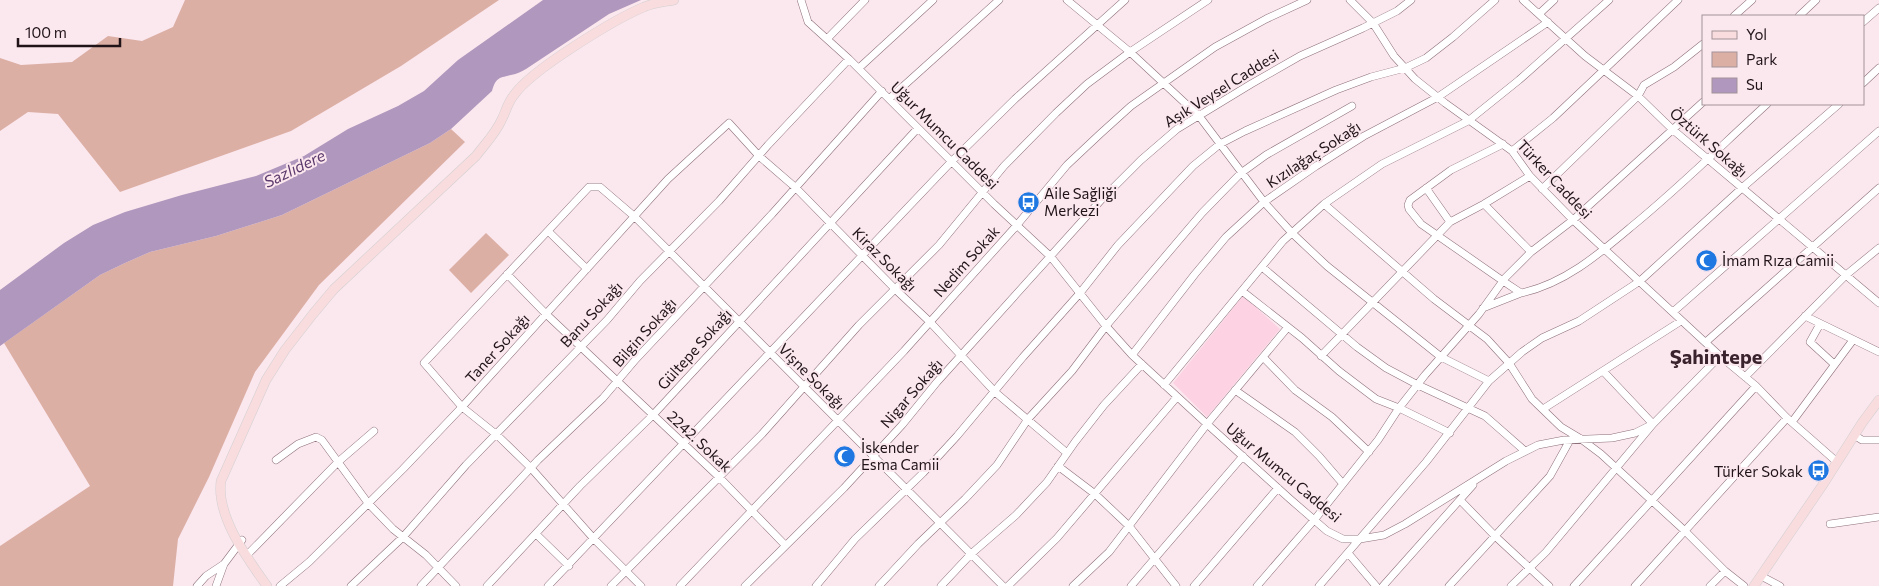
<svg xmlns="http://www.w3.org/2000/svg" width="1879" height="586" font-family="Commissioner,sans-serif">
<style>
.built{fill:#fdd3e3}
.green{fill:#dcafa5}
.water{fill:#b097bd}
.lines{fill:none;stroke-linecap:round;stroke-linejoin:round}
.minor-casing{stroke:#8d707b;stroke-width:8}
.major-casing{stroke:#d2d0d1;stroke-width:10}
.minor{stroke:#fff;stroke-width:7}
.major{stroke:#f8dcde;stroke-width:9}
.labels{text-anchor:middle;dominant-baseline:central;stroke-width:4;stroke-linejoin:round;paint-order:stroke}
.street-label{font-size:15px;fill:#201419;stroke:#fbe7ee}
.poi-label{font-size:15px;fill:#201419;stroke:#fbe7ee;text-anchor:start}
.water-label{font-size:16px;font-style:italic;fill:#5d3a6d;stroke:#fbe7ee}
.district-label{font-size:20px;font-weight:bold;fill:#3b232d;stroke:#fbe7ee}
</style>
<rect width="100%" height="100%" fill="#fbe7ee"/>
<path class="built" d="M1243,296L1280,329L1207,417L1173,383Z"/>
<path class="green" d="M185,0H499L401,66L291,131L120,192L58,114L28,112L0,131V58L21,65L72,62L108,36L142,41L173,27Z
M451,129L465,142L319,285L255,372L209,477L178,539L173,586H0V546L90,486L4,343L100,275L125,263L150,252L216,236L282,215L430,143Z
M486,233L509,255L471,293L449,270Z"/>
<path class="water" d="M543,0H641L609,14L526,69C522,71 517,74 511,75C498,78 496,78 492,91L451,129L430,143L282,215L216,236L150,252L125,263L100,275L0,346V290L64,243L93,225L125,212L182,195L256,176L304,156L348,129L398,106L424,91L458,60Z"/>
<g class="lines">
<defs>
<path id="minor" d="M801,0L808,22L849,59L994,204L1051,257L1106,326L1132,355L1207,424L1290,499L1327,531L1343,539H1360L1384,535L1405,524L1506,461L1538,445L1564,440L1612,438L1635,433L1653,424L1720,356L1756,386L1787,418L1837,462
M1067,0L1130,52L1199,116L1264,202L1292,233L1327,266L1441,357L1489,381
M1350,0L1373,23L1394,56L1415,79L1445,103L1512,151L1530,176L1573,220L1720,356
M1523,0L1585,56L1638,96L1672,129L1879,303
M1539,14L1554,0
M1734,16L1752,0
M1799,16L1816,0
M1863,22L1879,8
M827,39L865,0
M859,68L933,0
M1863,83L1879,68
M889,99L999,0
M1503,144L1451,170L1410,200L1408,205L1409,209L1421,224L1503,281L1521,293C1564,284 1599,254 1631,227C1679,188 1722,145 1767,104
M1512,151L1553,118L1678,0
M1426,188L1450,222
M1542,189L1638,96L1644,85L1674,67L1703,44
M1324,204L1434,299L1487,339L1509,363L1532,399L1561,427L1581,439L1601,454L1685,531L1725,571L1744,586
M1484,204L1531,252
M548,231L587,269
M1262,267L1357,347L1386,368L1418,385L1485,416L1525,451
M507,274L546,314L719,477L785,545
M1242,291L1302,338L1339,371L1376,399L1399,408L1450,433
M1483,308L1521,293
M1673,312L1879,131
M1805,316L1879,352
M1820,324L1810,342L1834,364
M1707,341L1879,188
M1132,355L1195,274L1226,237L1264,202L1316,166L1364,136L1438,97L1548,22
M1321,356L1450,222L1484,204L1530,176
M1263,357L1295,390L1332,417L1369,452
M1745,377L1846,275L1879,248
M1164,385L1283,241L1324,204L1382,164L1468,121L1519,80L1609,0
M1235,390L1295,432L1319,456L1343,484
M1543,409L1681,321
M1792,422L1853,340
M1854,435L1862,440H1879
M276,460L298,444L316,437L322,440L368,503L393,529L426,555L456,586
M1058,466L1095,494L1129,526L1176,586
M1460,500L1495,536L1549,586
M1830,524L1879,517
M536,534L569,566
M250,552L338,462L374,431
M1348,553L1376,586
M1761,576L1780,586
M197,586L206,576L224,564
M216,586L224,564L242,540
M280,586L309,562L403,469L462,407L668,179L729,123L759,156L796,188L895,289L930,322L995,392L1067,453
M351,586L403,537L466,465L607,320L640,281L719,201L768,145L849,59
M421,586L538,460L603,398L636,359L772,214L882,91
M487,586L580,486L653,415L918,128
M548,586L952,161L1015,99L1125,0
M611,586L762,434L859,325L939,245L1004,166L1056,113L1087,84L1130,52L1208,0
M641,586L594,539L531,468L497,435L462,407L424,363L589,187H600L635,217L1003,586
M680,586L904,351L1017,225L1067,165L1100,134L1131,106L1215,47L1266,19L1307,0
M745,586L844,488L902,425L937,382L1102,199L1141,160L1177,129L1251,84L1300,56L1363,28L1397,11L1411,0
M816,586L855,539L923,473L957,436L1023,357L1080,293L1118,245L1193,166L1220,144L1245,131L1336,90L1371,77L1405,68L1426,58L1453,37L1495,0
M879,586L918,544L965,499L997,465L1028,419L1072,371L1106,326L1202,213L1241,173L1266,155L1352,106
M941,586L971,554L1016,515L1047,482L1075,442L1104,405L1142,364
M1008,586L1057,538L1177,397
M1073,586L1109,552L1207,424L1288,327
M1131,586L1243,456
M1194,586L1278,488
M1257,586L1315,519L1378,440L1399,408L1425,375L1479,314L1505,278L1531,252L1573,220L1703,102
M1319,586L1426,462L1489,381L1522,352L1542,338L1579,321L1640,281L1742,188L1839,104
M1383,586L1473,485
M1449,586L1550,476L1570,440
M1511,586L1546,552L1653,424L1603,371
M1574,586L1756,386
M1635,586L1787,418
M1710,586L1725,571"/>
<path id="major" d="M267,586C247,558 216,516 221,481L266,380L285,350L313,314L334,289L476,156C485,144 496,133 502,119C506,111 508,102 514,95C531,70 615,19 644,7C653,3 664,2 674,0
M1754,586L1822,486L1862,423L1879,400"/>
</defs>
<use href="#minor" class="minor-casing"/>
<use href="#major" class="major-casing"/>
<use href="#minor" class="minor"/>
<use href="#major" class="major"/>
</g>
<defs>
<symbol id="bus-disc" viewBox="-11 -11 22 22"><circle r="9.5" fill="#1f78e2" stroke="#fbe7ee"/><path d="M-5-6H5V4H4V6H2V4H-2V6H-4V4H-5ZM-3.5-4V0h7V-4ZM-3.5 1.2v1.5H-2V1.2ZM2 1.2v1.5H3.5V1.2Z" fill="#fff"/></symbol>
<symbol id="mosque-disc" viewBox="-11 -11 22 22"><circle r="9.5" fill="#1f78e2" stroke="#fbe7ee"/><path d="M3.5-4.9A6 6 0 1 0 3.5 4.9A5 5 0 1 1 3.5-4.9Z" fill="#fff"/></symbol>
</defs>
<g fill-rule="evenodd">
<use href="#bus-disc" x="1016" y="190" width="25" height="25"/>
<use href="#mosque-disc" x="1694" y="248" width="25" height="25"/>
<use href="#mosque-disc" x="832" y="444" width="25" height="25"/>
<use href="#bus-disc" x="1806" y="458" width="25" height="25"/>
</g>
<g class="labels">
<g class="street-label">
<text transform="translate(1221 88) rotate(-32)">Aşık Veysel Caddesi</text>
<text transform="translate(945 135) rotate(45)">Uğur Mumcu Caddesi</text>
<text transform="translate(1709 142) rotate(41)">Öztürk Sokağı</text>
<text transform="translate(1313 154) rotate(-33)">Kızılağaç Sokağı</text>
<text transform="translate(1555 179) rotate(47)">Türker Caddesi</text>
<text transform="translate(885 259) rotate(45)">Kiraz Sokağı</text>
<text transform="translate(966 261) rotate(-48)">Nedim Sokak</text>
<text transform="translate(591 314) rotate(-47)">Banu Sokağı</text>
<text transform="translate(644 332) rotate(-48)">Bilgin Sokağı</text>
<text transform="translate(497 348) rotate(-48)">Taner Sokağı</text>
<text transform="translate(694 349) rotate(-48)">Gültepe Sokağı</text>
<text transform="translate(812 376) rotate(45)">Vişne Sokağı</text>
<text transform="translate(911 393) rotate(-49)">Nigar Sokağı</text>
<text transform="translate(700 441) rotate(43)">2242. Sokak</text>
<text transform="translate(1284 472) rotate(40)">Uğur Mumcu Caddesi</text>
</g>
<g class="poi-label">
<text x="1044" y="193">Aile Sağliği<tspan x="1044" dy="17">Merkezi</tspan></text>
<text x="1722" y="260">İmam Rıza Camii</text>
<text x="861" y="447">İskender<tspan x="861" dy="17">Esma Camii</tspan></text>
<text x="1803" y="471" text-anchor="end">Türker Sokak</text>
</g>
<g class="water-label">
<text transform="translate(294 168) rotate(-26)">Sazlıdere</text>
</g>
<g class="district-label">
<text x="1716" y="356">Şahintepe</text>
</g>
</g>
<rect x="1702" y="15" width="162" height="90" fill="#fbe7ee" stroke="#a39399"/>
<rect x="1712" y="31" width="25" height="8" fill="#f8dcde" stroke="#a39399"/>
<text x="1746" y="40" font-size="15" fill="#201419">Yol</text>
<rect x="1712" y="52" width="25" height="15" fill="#dcafa5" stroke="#a39399"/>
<text x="1746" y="65" font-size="15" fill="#201419">Park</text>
<rect x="1712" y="78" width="25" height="15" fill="#b097bd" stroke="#a39399"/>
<text x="1746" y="90" font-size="15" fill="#201419">Su</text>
<path d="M18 38v8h102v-8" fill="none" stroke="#201419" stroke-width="2.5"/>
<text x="25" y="38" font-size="15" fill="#201419" stroke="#fbe7ee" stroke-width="4" paint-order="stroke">100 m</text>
</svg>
